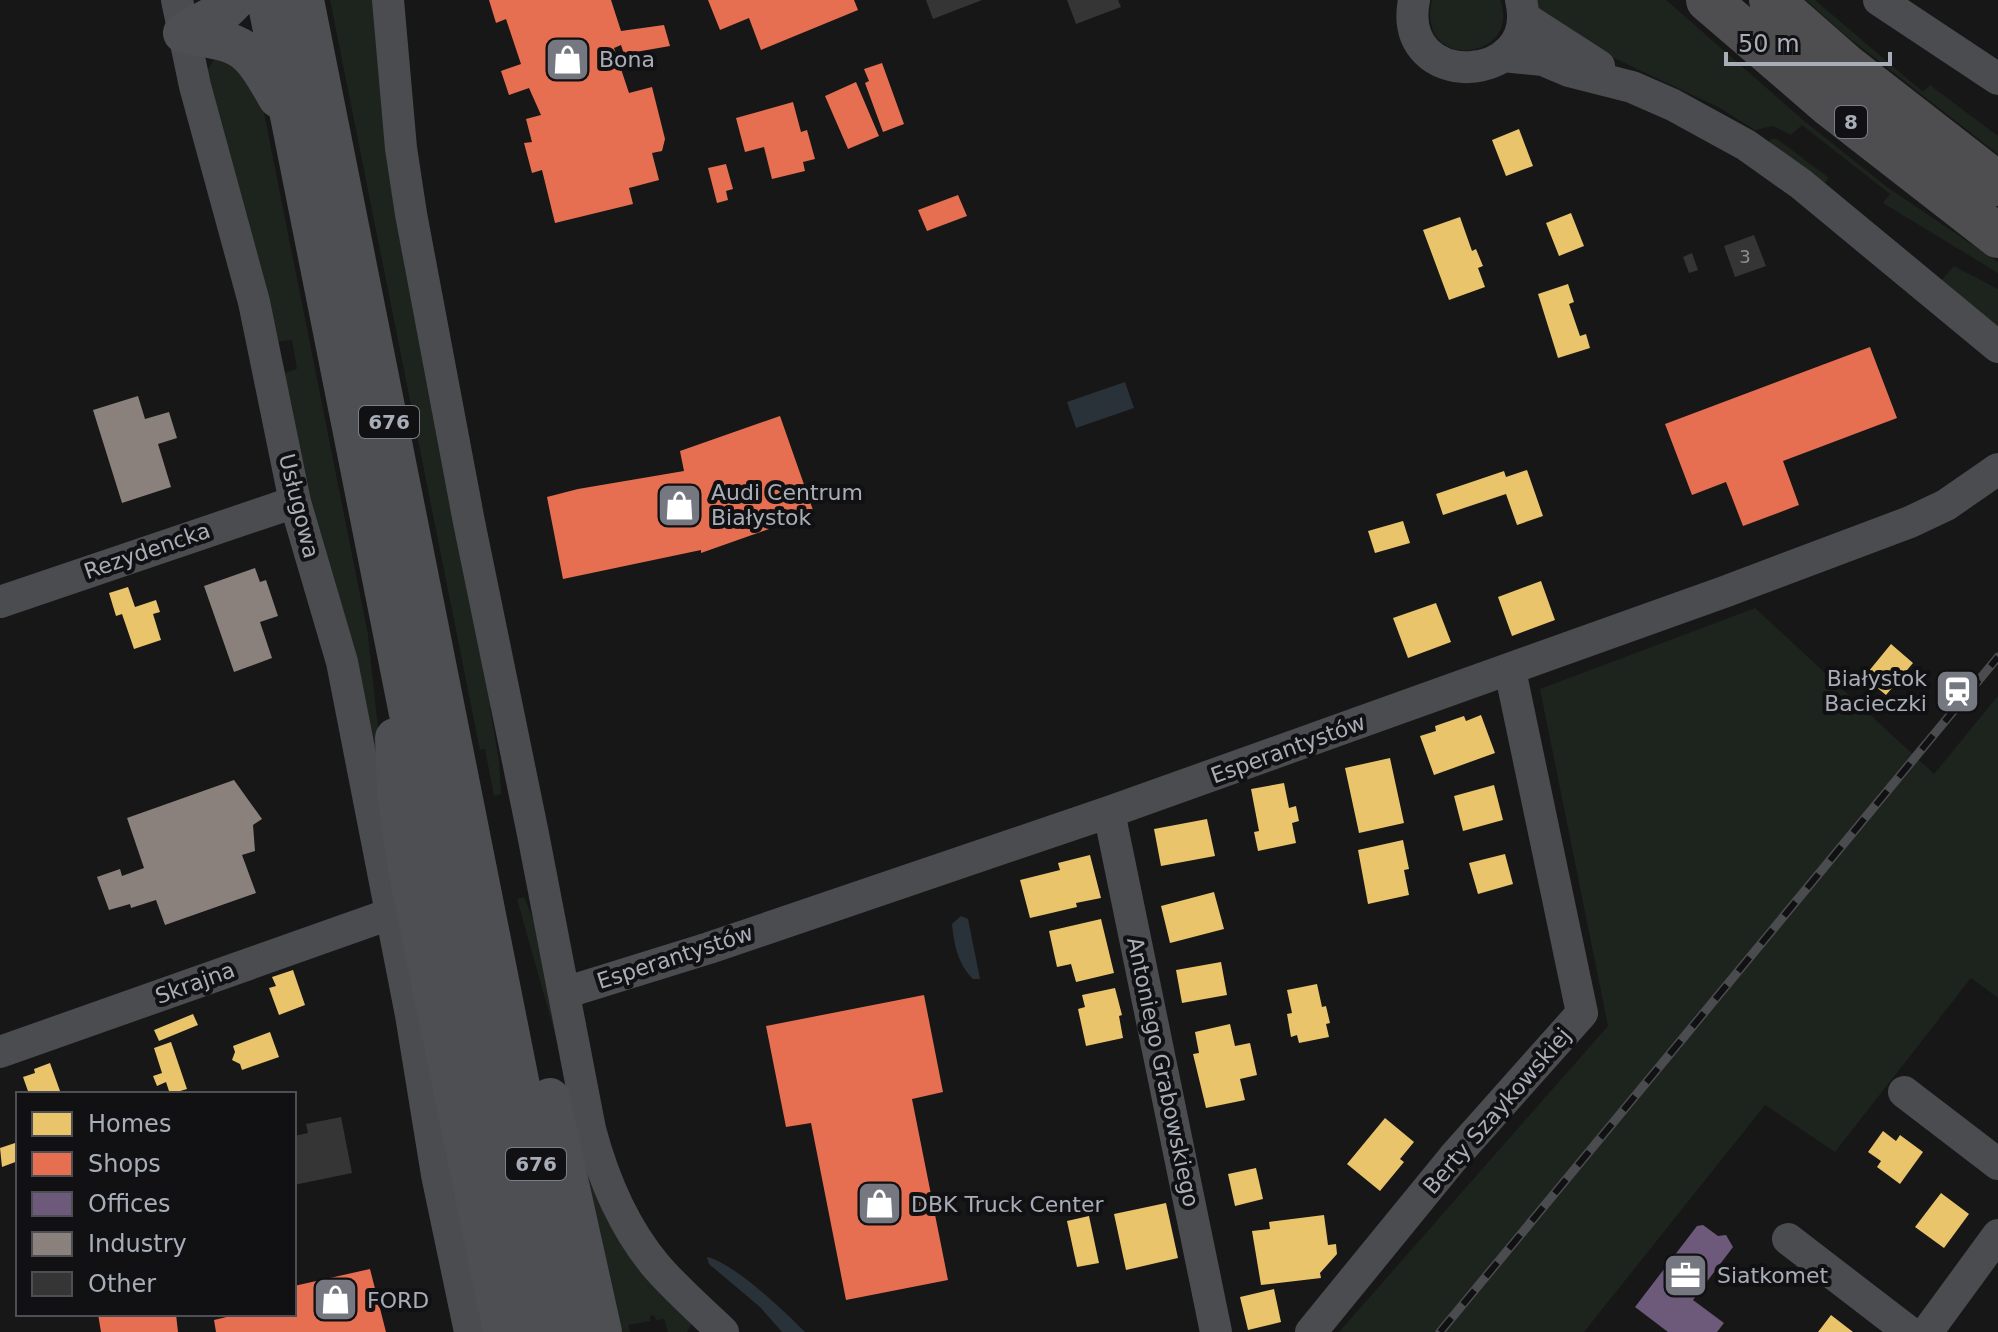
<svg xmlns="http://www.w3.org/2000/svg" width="1998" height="1332" font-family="'DejaVu Sans',sans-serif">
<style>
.green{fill:#1d241e}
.water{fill:#2a3239}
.homes{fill:#e9c46a}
.shops{fill:#e76f51}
.offices{fill:#6d597a}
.industry{fill:#8a817c}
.building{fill:#353536}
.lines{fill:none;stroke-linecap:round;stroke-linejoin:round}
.minor{stroke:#4b4c50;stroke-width:32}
.major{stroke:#4d4f52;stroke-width:40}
.highway{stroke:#4e4e51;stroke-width:44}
.rail-casing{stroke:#4b4c4f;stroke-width:9}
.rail{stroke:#111113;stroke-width:6;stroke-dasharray:18;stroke-linecap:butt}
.labels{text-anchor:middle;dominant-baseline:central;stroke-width:8;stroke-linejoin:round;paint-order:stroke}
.number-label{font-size:18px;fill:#8b8f98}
.shield{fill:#111113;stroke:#7b7e86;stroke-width:2}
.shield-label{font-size:20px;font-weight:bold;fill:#a8adb8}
.poi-label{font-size:22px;fill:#a8adb8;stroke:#111113;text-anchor:start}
.street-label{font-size:22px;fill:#a8adb8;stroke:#111113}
</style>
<rect width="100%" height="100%" fill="#171717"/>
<path class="green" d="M330,0H374L495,706L490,708L499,761L501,794L494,796L485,749L480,750Z
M1432,0H1500C1523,61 1415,73 1432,0Z
M1533,0H1666L1803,120L1887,187L1998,262V273L1883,203L1890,194L1802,125L1791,135L1773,126L1755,130L1720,108L1544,25Z
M1806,0H1815L1923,92L1930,85L1998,136V154L1844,34Z
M227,56L260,95L266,123L368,635L388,821L315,532L281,374L297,369L292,340L275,342L206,72L214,60Z
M1771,139H1777L1829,178L1824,184L1941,281L1954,266L1998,289V333L1767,145Z
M1755,608L1934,774L1998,696V998L1971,978L1835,1152L1765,1105L1584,1332H1339L1608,1026L1540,689Z
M524,897L542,941L567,1070L692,1323L687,1332H668L664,1319L656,1320L654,1315L650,1316V1321L628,1325L630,1332H615L559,1048L517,899Z"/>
<path class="water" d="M1125,382L1134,408L1076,428L1067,402Z
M961,916L968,919L980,979H973C958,964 954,945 952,924Z
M707,1257C734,1263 784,1311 805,1332H782L760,1307L709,1264Z"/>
<path class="homes" d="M1519,129L1533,166L1506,176L1492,140Z
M1571,213L1584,246L1559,256L1546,223Z
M1460,217L1472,251L1476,249L1483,266L1478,268L1485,287L1449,300L1423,230Z
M1568,284L1574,302L1569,304L1580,336L1586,334L1590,348L1558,358L1538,294Z
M1527,470L1543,516L1517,525L1506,494L1443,515L1436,494L1504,471L1506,477Z
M1403,521L1410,543L1375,553L1368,531Z
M1541,581L1555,620L1512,636L1498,597Z
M128,587L135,607L156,600L160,612L153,614L161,640L134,649L122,614L116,616L109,593Z
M1436,603L1451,642L1408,658L1393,618Z
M1891,644L1913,663L1886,695L1864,677Z
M1481,715L1495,753L1434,775L1420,736L1436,731L1435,726L1464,716L1466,721Z
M1390,758L1404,823L1359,833L1345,768Z
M1284,783L1289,808L1296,806L1299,821L1292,823L1296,843L1258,851L1254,832L1259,831L1251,789Z
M1494,785L1503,820L1463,831L1454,796Z
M1207,819L1215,856L1161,866L1154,829Z
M1403,840L1409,869L1404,870L1409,895L1368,904L1358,850Z
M1505,854L1513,884L1478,894L1469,863Z
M1090,855L1101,898L1076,903L1077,907L1030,918L1020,880L1060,870L1058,863Z
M1214,892L1224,929L1170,943L1161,906Z
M1101,919L1114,973L1076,982L1071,964L1057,967L1049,931Z
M1221,962L1227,995L1182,1003L1176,970Z
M293,970L305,1005L279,1015L269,988L276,986L272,977Z
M1317,984L1322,1007L1326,1006L1330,1023L1326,1024L1329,1037L1299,1043L1297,1035L1291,1037L1287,1014L1292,1013L1287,990Z
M1115,988L1122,1015L1119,1016L1123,1038L1086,1046L1078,1009L1085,1007L1082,995Z
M193,1014L198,1025L159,1041L154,1030Z
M1230,1024L1235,1046L1250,1043L1257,1075L1240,1079L1245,1100L1206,1108L1193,1054L1199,1053L1195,1032Z
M270,1032L279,1057L242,1070L240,1064L232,1060L235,1052L233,1046Z
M171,1042L187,1089L170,1094L166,1082L157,1086L153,1076L162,1073L154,1048Z
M50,1063L60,1091L51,1094H29L23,1077L35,1073L34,1069Z
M1385,1118L1414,1142L1400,1159L1404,1162L1380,1191L1347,1164Z
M1883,1131L1896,1141L1900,1135L1923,1152L1900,1184L1877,1167L1881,1161L1868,1152Z
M18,1142V1161L2,1167L0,1148Z
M1256,1168L1263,1199L1235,1206L1228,1174Z
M1941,1193L1969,1214L1944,1248L1915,1227Z
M1166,1203L1178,1258L1126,1270L1114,1214Z
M1324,1215L1328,1245L1336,1244L1337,1254L1320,1273L1321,1278L1261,1285L1252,1231L1270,1229L1269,1222Z
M1089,1216L1099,1263L1077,1267L1067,1221Z
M1274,1289L1281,1322L1248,1330L1240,1297Z
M1831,1315L1853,1332H1818Z"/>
<path class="shops" d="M489,0H611L621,31L664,25L670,46L624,54L621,45L614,48L629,93L652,87L665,139L662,151L652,153L659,180L629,188L633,204L555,223L542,170L532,173L524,143L532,142L526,119L541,115L529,88L509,95L501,71L521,64L506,19L496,23Z
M708,0H854L858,10L761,50L749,18L720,30Z
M882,63L904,124L883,132L865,83L869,81L864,69Z
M856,82L879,136L848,149L825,96Z
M793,102L801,132L807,130L815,159L803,162L805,171L772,179L764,147L745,152L736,118Z
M726,164L733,189L726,191L728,200L717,203L708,168Z
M958,195L967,216L927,231L918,210Z
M1870,347L1897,418L1783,461L1799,505L1743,526L1726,482L1692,495L1665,424Z
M780,416L814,513L701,553V550L563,579L547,497L578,489L684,471L680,451Z
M924,995L943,1092L912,1099L948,1280L846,1300L811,1123L786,1127L766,1026Z
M370,1269L386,1332H216L214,1320L239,1314H294V1286Z
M98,1314H176L178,1332H101Z"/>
<path class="offices" d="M1703,1225L1718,1236L1726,1235L1733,1247L1693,1300L1724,1323L1717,1332H1668L1635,1307L1697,1226Z"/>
<path class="industry" d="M138,396L145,419L169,412L177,438L158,444L171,487L122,503L93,410Z
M255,568L260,582L266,580L278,616L260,622L272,658L234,672L204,586Z
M234,780L262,819L253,825L255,851L242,855L256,893L165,925L156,900L131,908L130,904L109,910L97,877L120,869L122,876L144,868L127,818Z"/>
<path class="building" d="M926,0H982L933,19Z
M1067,0H1118L1121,7L1076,24Z
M1754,235L1766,266L1735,277L1724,246Z
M1692,253L1698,270L1689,273L1683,257Z
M341,1117L352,1173L294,1185V1136L308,1133L306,1124Z"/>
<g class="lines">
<path class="minor" d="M177,0L195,86L254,302L295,502L342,662L411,1015L437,1175L470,1332
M388,0L401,148L411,214L469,522L533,834L590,1129C603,1178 623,1227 657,1267C677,1290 701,1311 723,1332
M1414,0C1396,93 1542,86 1521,0
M1879,0L1998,79
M1523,17L1599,66
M1503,56L1543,60L1569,71L1632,87L1673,105L1746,145L1801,184L1998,347
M0,602L295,502
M1109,812L1216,1332
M564,993L709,948L1109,812L1724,592L1910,522L1946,505L1998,469
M0,1052L390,914
M1904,1092L1998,1164
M1788,1239L1909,1332
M1311,1332L1453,1158L1582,1013L1510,670
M1927,1332L1998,1235"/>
<path class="major" d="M267,0L532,1332
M304,0L569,1332
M183,33C244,44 247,43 278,98
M183,33L226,9L235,0
M395,738L397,793L409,875L503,1332
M550,1098L602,1332"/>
<path class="highway" d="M1708,0L1831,106L1998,236
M1771,0L1845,65L1998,184"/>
<defs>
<path id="rail" d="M1440,1332L1998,657"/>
</defs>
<use href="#rail" class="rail-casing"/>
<use href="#rail" class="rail"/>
</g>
<defs>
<symbol id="shop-square" viewBox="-11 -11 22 22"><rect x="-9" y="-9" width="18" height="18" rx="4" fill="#757880" stroke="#111113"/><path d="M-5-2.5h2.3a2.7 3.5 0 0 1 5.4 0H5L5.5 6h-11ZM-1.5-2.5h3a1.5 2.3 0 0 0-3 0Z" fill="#fff"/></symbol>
<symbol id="station-square" viewBox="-11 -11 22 22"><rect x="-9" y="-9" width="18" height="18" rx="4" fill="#757880" stroke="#111113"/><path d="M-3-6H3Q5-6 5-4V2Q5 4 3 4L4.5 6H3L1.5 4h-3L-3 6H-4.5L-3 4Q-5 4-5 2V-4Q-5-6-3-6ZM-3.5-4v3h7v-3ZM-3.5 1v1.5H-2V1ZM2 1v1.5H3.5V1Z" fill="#fff"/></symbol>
<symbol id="office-square" viewBox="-11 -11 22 22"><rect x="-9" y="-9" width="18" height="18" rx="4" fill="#757880" stroke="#111113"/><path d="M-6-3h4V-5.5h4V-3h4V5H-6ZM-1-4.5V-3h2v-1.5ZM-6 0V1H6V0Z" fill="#fff"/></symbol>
</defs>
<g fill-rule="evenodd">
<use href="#shop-square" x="542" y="34" width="51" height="51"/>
<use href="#shop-square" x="654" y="480" width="51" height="51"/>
<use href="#station-square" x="1932" y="666" width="51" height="51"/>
<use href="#shop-square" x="854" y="1178" width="51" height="51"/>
<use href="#office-square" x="1660" y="1250" width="51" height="51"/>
<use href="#shop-square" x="310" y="1274" width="51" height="51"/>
</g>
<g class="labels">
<g class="number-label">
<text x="1745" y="256">3</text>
</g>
<g class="shield">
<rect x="1835" y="106" width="32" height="32" rx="6"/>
<rect x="359" y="406" width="60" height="32" rx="6"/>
<rect x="506" y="1148" width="60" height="32" rx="6"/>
</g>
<g class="shield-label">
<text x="1851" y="122">8</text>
<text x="389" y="422">676</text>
<text x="536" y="1164">676</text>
</g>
<g class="poi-label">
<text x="599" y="59">Bona</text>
<text x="711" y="492">Audi Centrum<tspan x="711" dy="25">Białystok</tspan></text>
<text x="1927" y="678" text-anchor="end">Białystok<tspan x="1927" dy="25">Bacieczki</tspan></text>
<text x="911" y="1204">DBK Truck Center</text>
<text x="1717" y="1275">Siatkomet</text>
<text x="367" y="1300">FORD</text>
</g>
<g class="street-label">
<text transform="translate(299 506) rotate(76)">Usługowa</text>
<text transform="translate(147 551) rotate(-19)">Rezydencka</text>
<text transform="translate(1288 749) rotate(-20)">Esperantystów</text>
<text transform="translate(675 957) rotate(-18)">Esperantystów</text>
<text transform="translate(195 983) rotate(-20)">Skrajna</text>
<text transform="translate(1163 1072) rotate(78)">Antoniego Grabowskiego</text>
<text transform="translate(1497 1111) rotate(-49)">Berty Szaykowskiej</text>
</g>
</g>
<rect x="16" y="1092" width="280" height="224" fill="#111113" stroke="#4d4f55" stroke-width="2"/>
<rect x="32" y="1112" width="40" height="24" fill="#e9c46a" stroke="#4d4f55" stroke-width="2"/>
<text x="88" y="1132" font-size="24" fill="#a8adb8">Homes</text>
<rect x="32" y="1152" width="40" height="24" fill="#e76f51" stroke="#4d4f55" stroke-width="2"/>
<text x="88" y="1172" font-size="24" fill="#a8adb8">Shops</text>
<rect x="32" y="1192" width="40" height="24" fill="#6d597a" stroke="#4d4f55" stroke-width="2"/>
<text x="88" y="1212" font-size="24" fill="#a8adb8">Offices</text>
<rect x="32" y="1232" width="40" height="24" fill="#8a817c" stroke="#4d4f55" stroke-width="2"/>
<text x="88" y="1252" font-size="24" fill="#a8adb8">Industry</text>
<rect x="32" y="1272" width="40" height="24" fill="#353536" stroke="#4d4f55" stroke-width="2"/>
<text x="88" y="1292" font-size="24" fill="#a8adb8">Other</text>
<path d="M1726 52v12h164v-12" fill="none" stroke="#a8adb8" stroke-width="4"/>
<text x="1738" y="52" font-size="24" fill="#a8adb8" stroke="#111113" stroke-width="6" paint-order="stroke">50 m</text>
</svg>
